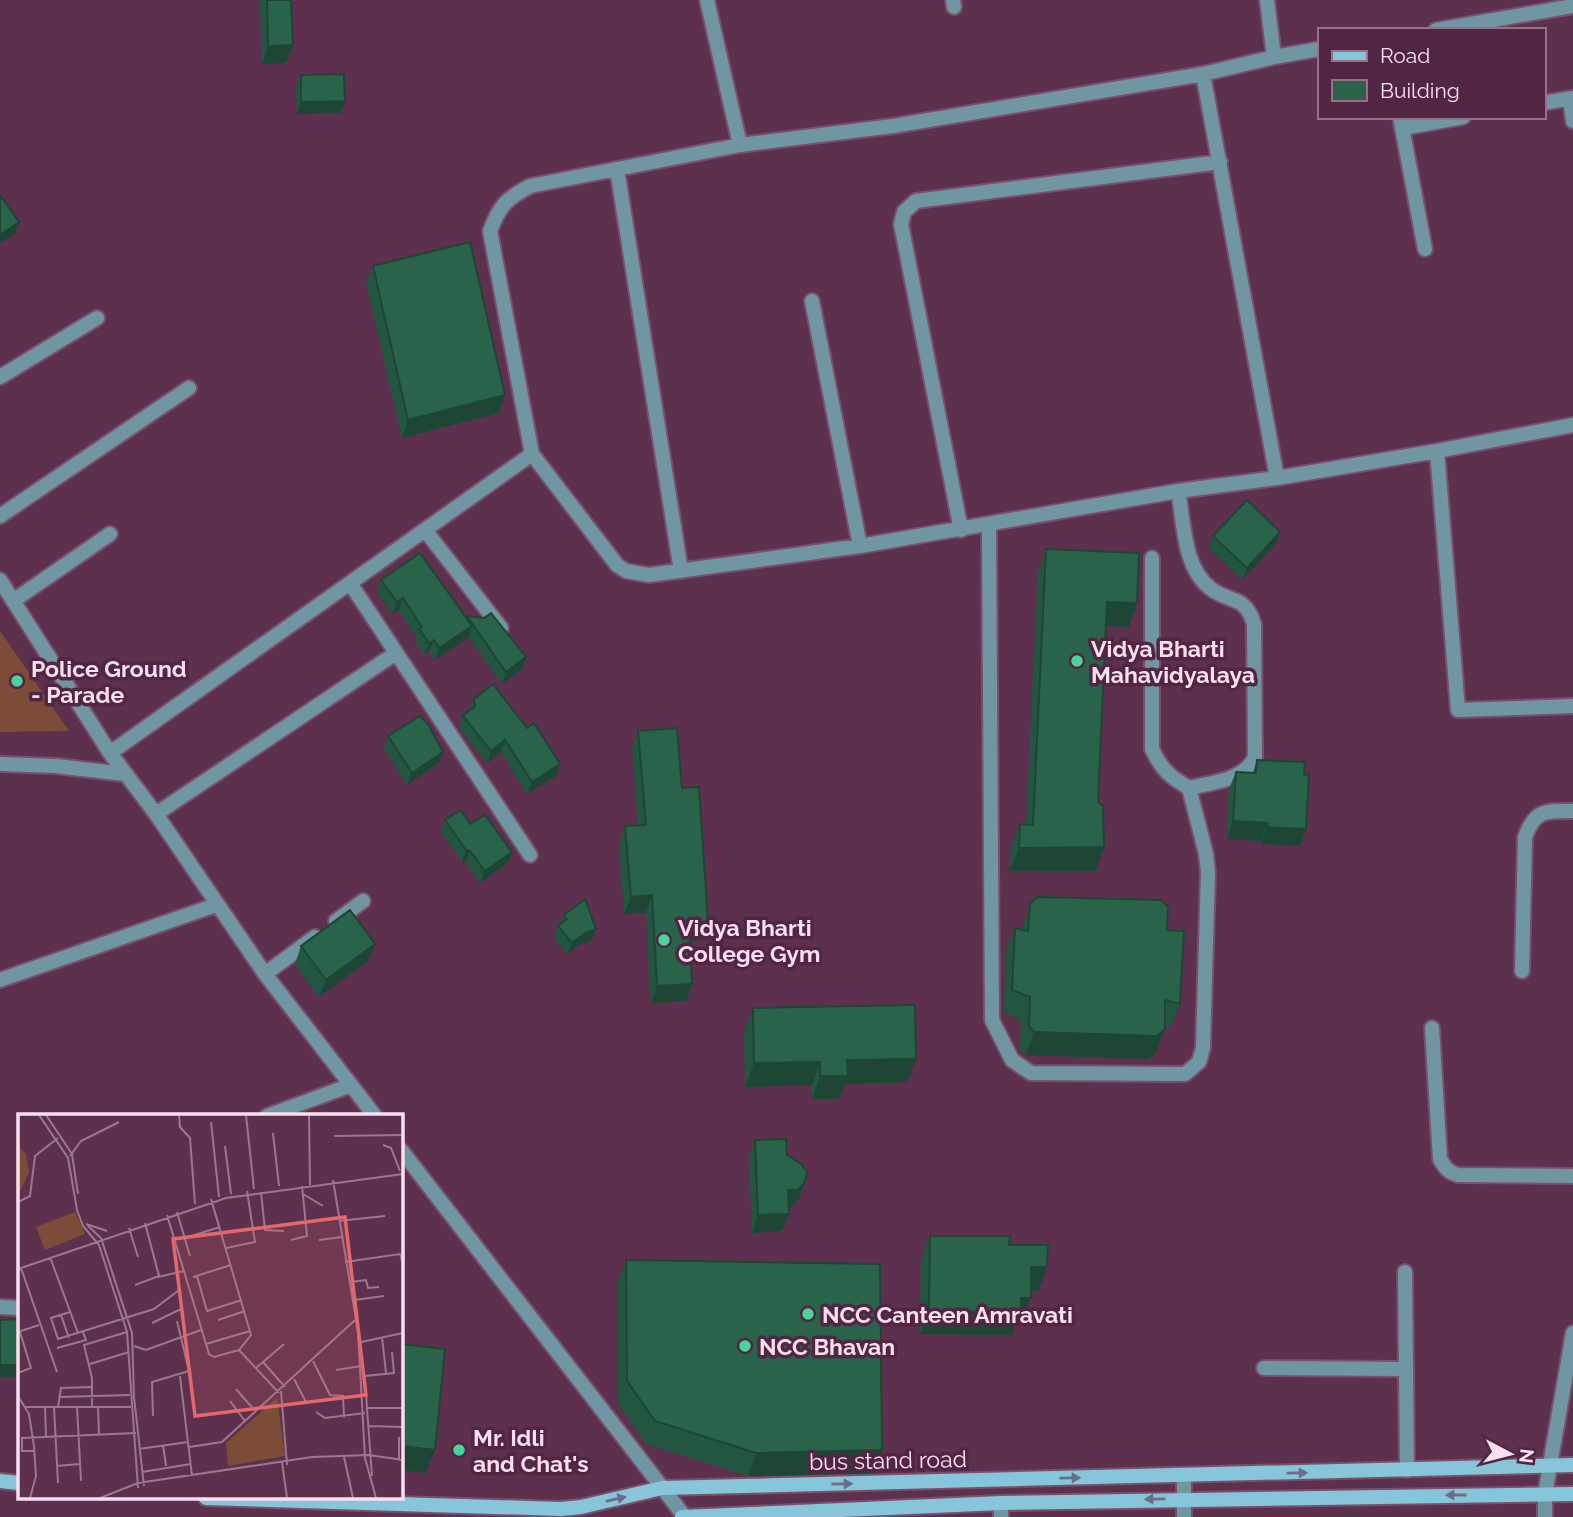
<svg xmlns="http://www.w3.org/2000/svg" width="1573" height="1517" font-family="Raleway,sans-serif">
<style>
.garden{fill:#7d4c39}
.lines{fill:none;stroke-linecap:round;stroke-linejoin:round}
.lane-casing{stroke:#79506a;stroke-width:18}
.street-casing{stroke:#79506a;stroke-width:18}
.secondary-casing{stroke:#79506a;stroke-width:18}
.lane{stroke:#7096a4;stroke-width:14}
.street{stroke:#7096a4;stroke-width:14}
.secondary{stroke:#87c5db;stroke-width:14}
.wall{fill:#235640}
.shaded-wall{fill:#1d4634}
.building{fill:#29644a;stroke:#1d4634;stroke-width:2}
.oneway{fill:#6a6e87}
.poi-dot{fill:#4ad49c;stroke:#522642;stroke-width:2.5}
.labels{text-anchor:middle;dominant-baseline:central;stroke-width:7;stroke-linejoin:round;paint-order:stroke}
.poi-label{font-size:23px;font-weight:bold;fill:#fbdfef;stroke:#522642;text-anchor:start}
.street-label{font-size:23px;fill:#fbdfef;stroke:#522642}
.inset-road{fill:none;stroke:#9c778e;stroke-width:2}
.view{fill:#e3686e;fill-opacity:0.15;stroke:#e3686e;stroke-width:3.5}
.inset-edge{fill:none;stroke:#fbdfef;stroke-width:3.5}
</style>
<rect width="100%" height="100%" fill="#5d314d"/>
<path class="garden" d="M0,631L69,731L0,732Z"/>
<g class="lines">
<defs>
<path id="lane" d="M989,525L992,1020L1012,1060L1031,1073L1185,1074L1199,1062L1203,1048L1208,872L1206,854L1189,788
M1152,558V749C1161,769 1170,777 1189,788C1212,782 1244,781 1255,757L1254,624C1245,594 1230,604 1210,588C1183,567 1184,521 1178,491
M1550,1465L1573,1333"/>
<path id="street" d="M707,0L740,145
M953,0L954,7
M1267,0L1274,57
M1436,30L1573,6
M1319,49L1274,57L1203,74L893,126L740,145L530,186C506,199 500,205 490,231L532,454L617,565L626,571L649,575L860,546L1178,491L1277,478L1437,451L1573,425
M1203,74L1277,478
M1570,99L1573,121
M1543,103L1573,98
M1400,117L1425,249
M1403,128L1463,117
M617,169L681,571
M812,301L860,546
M0,377L97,318
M1437,451L1458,710L1573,706
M0,516L189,388
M425,530L501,628
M961,530L901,224L904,212L916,201L1220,162
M0,580L110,753L156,814L265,974L375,1116
M350,583L530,855
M13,601L110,534
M110,753L532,454
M0,764L56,766L125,774
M156,814L396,653
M336,921L363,901
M1522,971L1525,837C1535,809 1546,811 1573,811
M265,974L315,937
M0,980L216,905
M1432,1028L1440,1159C1445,1168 1448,1172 1458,1175L1573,1176
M267,1116L351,1085
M401,1150L685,1517
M1405,1272L1407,1470
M0,1307L19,1308
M1264,1368L1406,1369
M1184,1475V1517
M1001,1517V1503
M1545,1517V1495L1550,1465"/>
<path id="secondary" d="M0,1481L19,1483
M206,1498L561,1509L581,1507L662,1488L1573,1465
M682,1517L1001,1503L1573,1494"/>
</defs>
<use href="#lane" class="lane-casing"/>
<use href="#street" class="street-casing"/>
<use href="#secondary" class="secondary-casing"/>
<use href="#lane" class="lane"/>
<use href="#street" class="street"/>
<use href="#secondary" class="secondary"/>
</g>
<path class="wall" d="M260,0H291L286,63L262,64Z
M301,75L341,113L297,114L296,87Z
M373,266L499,413L402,438L366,283Z
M1280,532L1276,544L1242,580L1209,548L1213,536Z
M1046,549L1129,627L1105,626L1098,802L1104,847L1096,871H1010L1011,847L1020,824L1026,825L1038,572Z
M381,580L466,618L467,616L526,657L522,669L502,684L468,636V638L435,660L429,651L424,655L415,641L416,636L399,610L392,614L377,591Z
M474,699L527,728L560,764L556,776L527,794L501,752L487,763L459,728L463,716L469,711Z
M638,731L682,788L708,923L701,940L690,941L692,984L686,1001L651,1003L646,913L624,914L619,844L625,826L638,825L632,748Z
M388,736L443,752L439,763L407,785L384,748Z
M1257,760L1304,775L1306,829L1300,846L1261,844V841L1227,839L1229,789L1236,772L1253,773Z
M445,820L470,824L508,863L480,883L466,863L462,862L441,832Z
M1030,904L1167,930L1180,1004L1171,1027L1165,1025L1156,1053L1148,1059L1026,1055L1020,1049L1021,1020L1004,1013L1006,951L1015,928L1022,929Z
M564,915L592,940L580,945L567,954L554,938L558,926L561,924Z
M301,946L368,961L319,997L295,964Z
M753,1008L907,1082L845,1084L839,1099H812V1085L745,1087L744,1032Z
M755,1140L787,1155L805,1182L799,1199L792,1207L788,1208L782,1231L752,1233L749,1158Z
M930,1236L1009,1245L1039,1291L1031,1290V1298L1022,1321H1017L1012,1335L920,1334L921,1259Z
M626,1260L882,1450L874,1473L748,1476L646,1444L618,1404V1283Z"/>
<path class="shaded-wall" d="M293,45L286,63L262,64L268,46Z
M345,101L341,113L297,114L301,102Z
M19,222L15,234L0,244V235Z
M505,395L499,413L402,438L408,420Z
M1280,532L1276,544L1242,580L1247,568Z
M403,598L399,610L392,614L397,602Z
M1107,602L1137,603L1129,627L1098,625Z
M472,626L468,638L435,660L439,648Z
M434,640L429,651L424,655L429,643Z
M526,657L522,669L502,684L506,672Z
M505,740L501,752L487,763L491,751Z
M443,752L439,763L407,785L412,773Z
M560,764L556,776L527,794L532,782Z
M1233,821L1267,823L1261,841L1227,839Z
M1267,827L1306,829L1300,846L1261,844Z
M1104,847L1096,871H1010L1019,848Z
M466,850L470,851L466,863L462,862Z
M512,852L508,863L480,883L485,871Z
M652,895L646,913L624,914L631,897Z
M708,923L701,940L683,941L689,924Z
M596,929L592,940L580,945L567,954L572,943L585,933Z
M375,944L368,961L319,997L326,980Z
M692,984L686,1001L651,1003L657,986Z
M1165,1029L1156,1053L1148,1059L1026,1055L1034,1032Z
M916,1059L907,1082L845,1084L839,1099H812L820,1076L847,1060Z
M820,1062L812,1085L745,1087L754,1063Z
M805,1182L799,1199L792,1207L781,1208L788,1190Z
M789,1214L782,1231L752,1233L758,1215Z
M1031,1267H1047L1039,1291L1022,1290Z
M1021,1298H1031L1022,1321H1017L1012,1335L920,1334L929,1311Z
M0,1365H19L15,1377H0Z
M401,1446L435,1450L426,1473L401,1470Z
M882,1450L874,1473L748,1476L756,1453Z"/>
<path class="building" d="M267,0H291L293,45L268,46Z
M344,74L345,101L301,102V75Z
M0,195L19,222L0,235Z
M470,242L505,395L408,420L373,266Z
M1247,500L1280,532L1247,568L1213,536Z
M1046,549L1139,553L1137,603L1107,602L1098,802L1103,806L1104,847L1019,848L1020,824L1033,825Z
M420,553L472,626L439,648L434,640L429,643L419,629L422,627L403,598L397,602L381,580Z
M491,613L526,657L506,672L467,616L484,618Z
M493,684L527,728L534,723L560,764L532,782L505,740L491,751L463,716L475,706L474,699Z
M420,716L428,724L443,752L412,773L388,736Z
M677,728L682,788L699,787L708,923L689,924L692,984L657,986L652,895L631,897L625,826L646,825L638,731Z
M1257,760L1305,762L1304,775L1309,774L1306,829L1267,827V823L1233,821L1236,772L1256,773Z
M461,810L470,824L485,815L512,852L485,871L470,851L466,850L445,820Z
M1037,897L1161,900L1168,907L1167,930L1184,931L1180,1004L1165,1000V1029L1157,1036L1034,1032L1029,1026L1030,997L1012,990L1015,928L1028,931L1030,904Z
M585,899L596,929L585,933L572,943L558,926L567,919L564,915Z
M350,910L375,944L326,980L301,946Z
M915,1005L916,1059L847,1060L848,1076H820V1062L754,1063L753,1008Z
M786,1139L787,1155L801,1164L807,1172L805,1182L798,1190H788L789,1214L758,1215L755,1140Z
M930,1236H1010L1009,1245H1048L1047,1267H1031V1298H1021V1312L929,1311Z
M626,1260L880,1264L882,1450L756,1453L655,1421L627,1381Z
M19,1319V1365H0V1320Z
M401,1344L445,1349L435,1450L401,1446Z"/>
<defs><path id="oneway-solid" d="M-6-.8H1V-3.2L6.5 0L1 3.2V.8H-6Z" transform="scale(1.75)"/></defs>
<g class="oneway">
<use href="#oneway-solid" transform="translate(1297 1473) rotate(-1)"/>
<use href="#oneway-solid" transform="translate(1070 1478) rotate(-1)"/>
<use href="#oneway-solid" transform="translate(842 1484) rotate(-1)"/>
<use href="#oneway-solid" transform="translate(1456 1495) rotate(180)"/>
<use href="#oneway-solid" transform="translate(616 1499) rotate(-13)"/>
<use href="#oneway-solid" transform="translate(1155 1499) rotate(179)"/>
</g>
<g class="poi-dot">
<circle cx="1077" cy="661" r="7"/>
<circle cx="17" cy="681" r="7"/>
<circle cx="664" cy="940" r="7"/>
<circle cx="808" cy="1314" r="7"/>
<circle cx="745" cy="1346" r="7"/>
<circle cx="459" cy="1450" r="7"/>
</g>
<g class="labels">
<g class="poi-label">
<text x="1091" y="648">Vidya Bharti<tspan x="1091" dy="26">Mahavidyalaya</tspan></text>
<text x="31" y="668">Police Ground<tspan x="31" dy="26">- Parade</tspan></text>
<text x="678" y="927">Vidya Bharti<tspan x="678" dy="26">College Gym</tspan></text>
<text x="822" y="1314">NCC Canteen Amravati</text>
<text x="759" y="1346">NCC Bhavan</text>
<text x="473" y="1437">Mr. Idli<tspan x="473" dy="26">and Chat's</tspan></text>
</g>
<g class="street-label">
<text transform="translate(888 1460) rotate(-1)">bus stand road</text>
</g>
</g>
<g transform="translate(18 1114)">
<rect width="385" height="385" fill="#5d314d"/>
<path d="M57,98L67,120L27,136L18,113Z" fill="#7d4c39"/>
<path d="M0,32L8,40L11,58L0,82ZM259,284L267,342L210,352L208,329Z" fill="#7d4c39"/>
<path class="inset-road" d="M21,1L50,44L59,96L65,112L81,131L109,218L120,374M28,1L54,40L60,80M161,1L162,13L172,24L177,90M228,1L236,75M291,1L292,71M193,8L201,83M255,19L261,72M316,22L385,21M365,31L373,34L382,57M207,32L213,80M52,42L63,27L101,8M315,66L340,218L347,344L358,384M243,78L247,116L266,117M285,80L305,92M0,88L12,82L17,42L40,24M159,98L172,142M149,101L191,240L196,243L221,236L233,221L193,85M321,107L367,102M68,110L89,117M70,112L83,124L114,219L116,283L126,372M111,114L120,143M167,124L202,113M273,126L289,122L284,72M301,126L324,123M208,134L237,128L229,77M32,143L60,219M327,148L382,140L385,150M3,154L39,258M0,155L208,84L385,60M179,162L189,197L224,186M140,163L166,157M175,163L213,151M333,168L348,166L350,174L361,173M117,171L141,162L127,109M336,186L366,182M52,198L33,204L40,225L136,195L161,176M43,201L51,224M200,206L227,197M134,209L165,194M0,218L21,211M364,223L368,259M343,228L385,219M188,230L232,217M116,232L128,236L183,216M39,234L68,226L65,218M221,236L261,279M295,247L312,281L325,282L326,304M245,248L267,273M72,250L111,238M238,254L266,230M318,256L343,252M0,259L13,254L2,218M162,262L174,362M347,262L376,259L374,238M276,265L289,290M347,267L354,362M218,275L238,298M263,277L269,351M0,282L11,300L16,332L18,362L12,384M42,283L112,281M212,287L227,307M7,293H113M27,293L28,322M36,293L40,369M40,293L43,274L73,273M59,293L63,367M74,293V264L66,231L109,218M80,293L81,320M350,294H385M298,298L307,304L347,299M135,302L134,268L171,257L159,207M350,312L385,313M381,323V345M145,331L148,352M171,333L204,328L337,206M121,335L170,328M17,337H4V324L118,319M351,341L385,346M326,343L335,384M264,348L269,384M38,352L62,350M124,358L173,350M82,384L120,369L294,343L351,341"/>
<path class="view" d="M327,103L348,281L177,302L155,125Z"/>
<rect width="385" height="385" class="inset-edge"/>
</g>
<rect x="1318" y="28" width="228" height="91" fill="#522642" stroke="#967087" stroke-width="2"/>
<rect x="1332" y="51" width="35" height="10" fill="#87c5db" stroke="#967087" stroke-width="2"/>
<text x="1380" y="63" font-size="21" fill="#fbdfef">Road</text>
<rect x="1332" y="80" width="35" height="21" fill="#29644a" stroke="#967087" stroke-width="2"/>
<text x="1380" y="98" font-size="21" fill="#fbdfef">Building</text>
<g transform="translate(1510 1454) rotate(97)" stroke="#522642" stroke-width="5" paint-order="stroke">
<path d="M0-5L12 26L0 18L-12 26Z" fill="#fbdfef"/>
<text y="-10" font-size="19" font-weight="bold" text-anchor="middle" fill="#fbdfef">N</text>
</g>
</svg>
